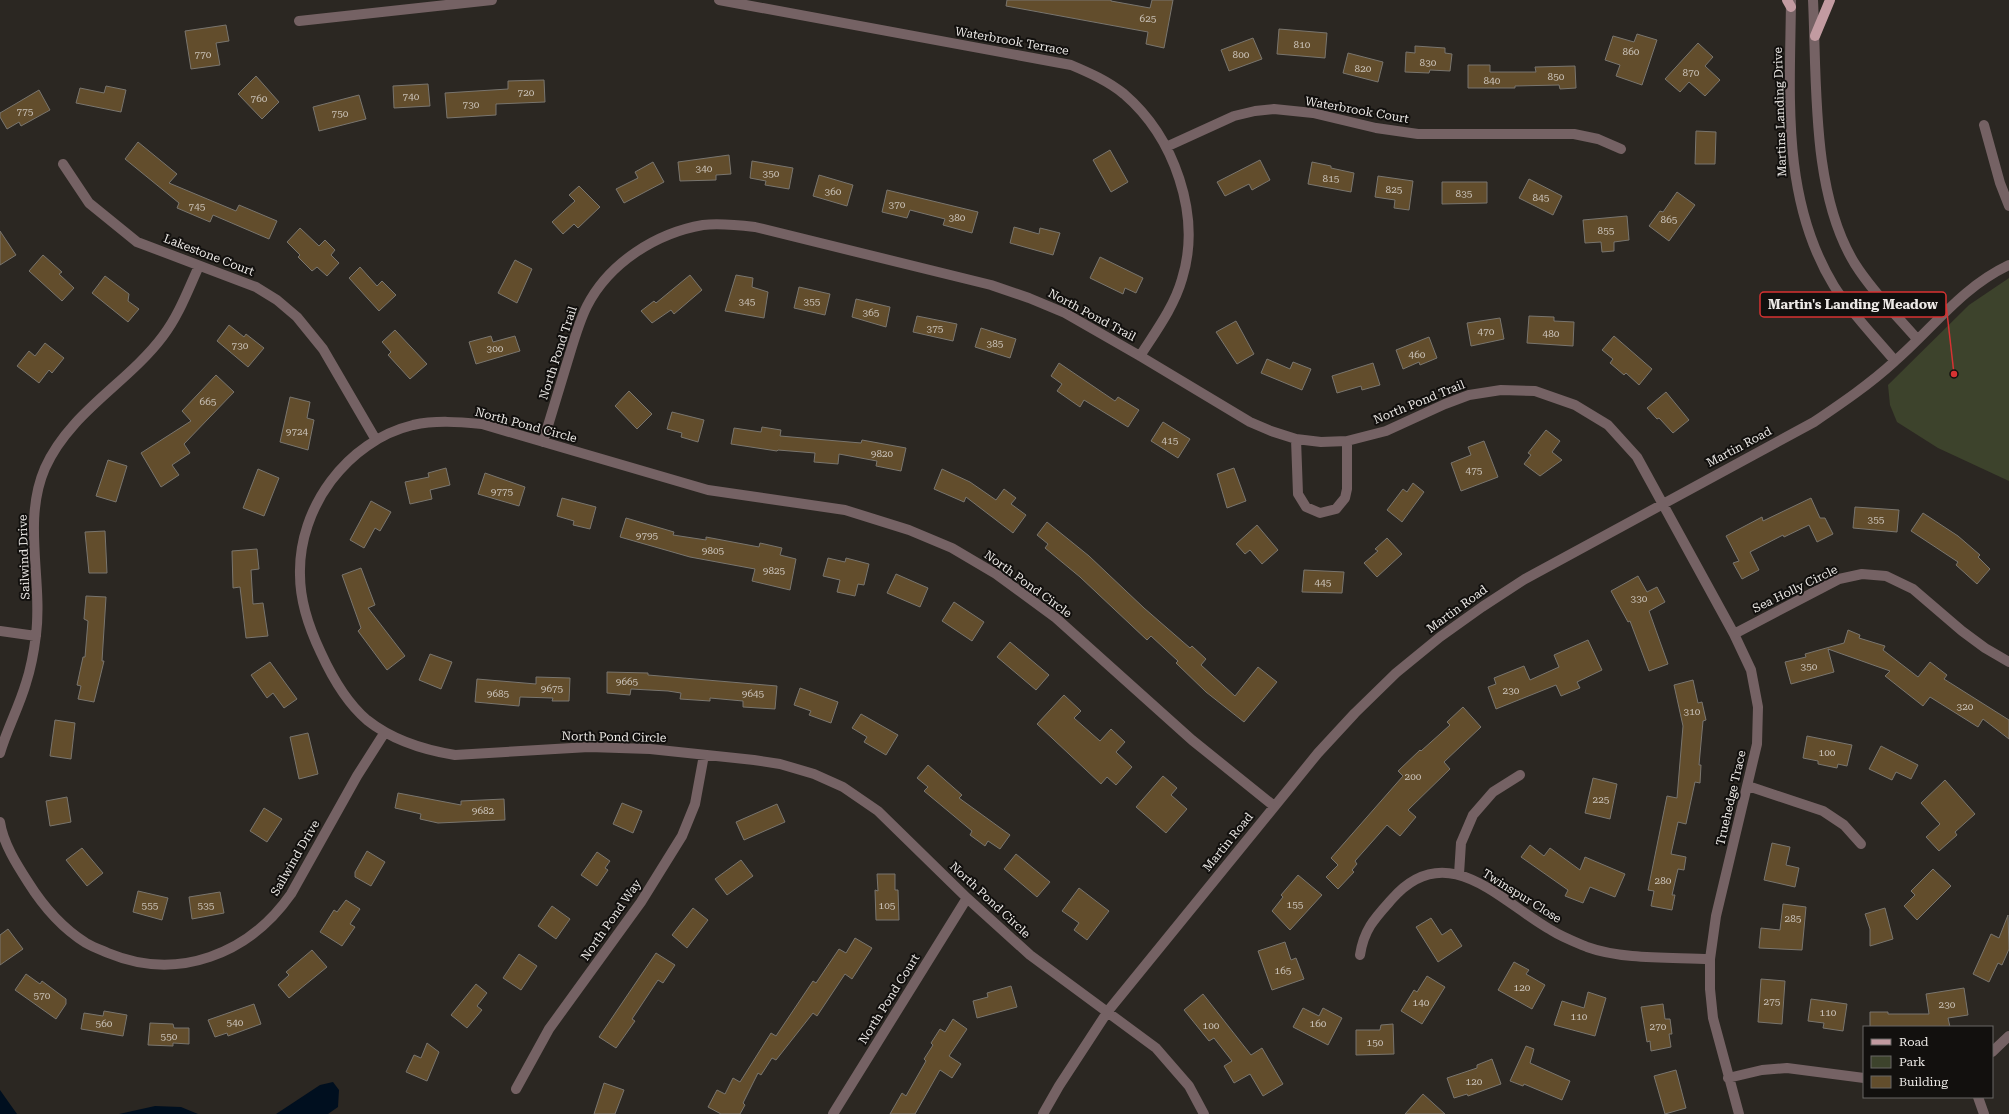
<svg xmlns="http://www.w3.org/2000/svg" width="2009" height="1114" font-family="'Roboto Serif',serif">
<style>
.green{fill:#3d432c}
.water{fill:#000f1f}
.building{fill:#624d2c;stroke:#79756e}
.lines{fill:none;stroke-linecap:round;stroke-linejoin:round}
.minor{stroke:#756264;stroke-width:10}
.major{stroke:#c29ba1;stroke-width:10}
.labels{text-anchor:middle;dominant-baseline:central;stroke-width:4;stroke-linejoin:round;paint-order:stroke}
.number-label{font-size:10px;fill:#cac2b8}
.street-label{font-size:12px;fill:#ece9e6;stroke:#12100e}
.leader{fill:none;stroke:#d73232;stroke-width:1.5}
.callout-dot{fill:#d73232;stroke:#12100e;stroke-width:1.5}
.callout{fill:#12100e;stroke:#d73232;stroke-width:1.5}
.callout-label{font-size:13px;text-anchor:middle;font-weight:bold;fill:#ece9e6}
</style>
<rect width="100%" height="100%" fill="#2b2722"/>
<path class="green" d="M2009,278V481L1938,448L1897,422L1890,405L1888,385L1969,305Z"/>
<path class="water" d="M333,1082L339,1090L338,1107L328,1114H276L320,1085Z
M0,1090L17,1114H0Z
M155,1106L181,1107L198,1114H119Z"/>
<path class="building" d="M1007,0H1111V1L1150,8L1152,0H1173L1164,48L1146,44L1148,32L1006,6Z
M226,25L229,41L216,43L220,65L191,69L185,31Z
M1279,29L1327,33L1325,58L1277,54Z
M1637,34L1657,40L1642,85L1616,76L1620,65L1605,60L1613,36L1634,42Z
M1253,38L1262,59L1229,71L1221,50Z
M1698,43L1713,57L1705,66L1720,80L1705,96L1689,82L1680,92L1665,79Z
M1415,46L1445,48V53L1452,54L1450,71L1430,70L1429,73L1405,72L1406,52L1415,53Z
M1348,53L1383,62L1378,82L1343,73Z
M1468,65H1490V72H1536L1535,67L1575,66L1576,88L1560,89L1559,85L1515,86V88H1468Z
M256,76L279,102L262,119L238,94Z
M544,80L545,102L496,104V115L447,118L445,93L508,89V81Z
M428,84L430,106L394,108L393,86Z
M106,86L126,90L121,112L76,103L80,88L104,93Z
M39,90L50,110L21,126L19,122L7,129L0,117V113Z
M359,95L366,119L319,131L313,107Z
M1696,131L1716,132L1715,164H1695Z
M138,142L177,174L169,183L236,211L239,205L277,221L269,239L213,215L210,222L177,208L179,203L125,159Z
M1110,150L1128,182L1111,192L1093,160Z
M729,155L731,174L716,175V180L680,181L678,162Z
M1260,160L1270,180L1252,190L1249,184L1225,196L1217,182Z
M752,161L793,168L789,189L765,185L766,181L750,178Z
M653,162L664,182L624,203L616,189L638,178L635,172Z
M1312,162L1331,166V168L1354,173L1351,192L1308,184Z
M819,175L853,185L847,206L813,196Z
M1378,176L1413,181L1409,210L1394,208L1395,200L1375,197Z
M1529,179L1562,196L1553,215L1519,198Z
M1442,182H1487V203L1442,204Z
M579,186L600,207L578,228L574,224L563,234L552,222L575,201L569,195Z
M887,190L978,212L972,233L943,225L945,219L910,210L907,218L882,212Z
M1677,192L1695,205L1669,241L1649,226L1660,211L1663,212Z
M1627,216L1629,240L1614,242V251L1602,252L1601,242L1585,243L1583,220Z
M1014,227L1039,234L1040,228L1060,233L1053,255L1010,243Z
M300,228L319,246L325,240L335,250L331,255L339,263L327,276L317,267L312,271L298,257L300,255L287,242Z
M0,231L16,255L0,265Z
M43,255L62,272L59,274L74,288L62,301L29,271Z
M1100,257L1143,278L1136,293L1125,288L1123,294L1090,278Z
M515,260L532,269L517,303L498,293Z
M360,267L377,286L382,281L396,295L379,311L349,278Z
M690,275L702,290L674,314L671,310L652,323L641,311L654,301L656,303Z
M736,275L753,278L752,287L768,292L764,318L725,311Z
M105,276L129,294L128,301L139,309L128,322L92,293Z
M799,287L830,294L825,315L794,308Z
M856,299L890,307L886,327L852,317Z
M917,316L957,324L953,341L913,332Z
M1529,316L1554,317V321L1574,322L1573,346L1527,343Z
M1500,318L1504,339L1471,346L1467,323Z
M1236,321L1254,354L1237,364L1216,332Z
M229,325L244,337L246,334L264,348L248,367L217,341Z
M981,328L1016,339L1010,358L975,347Z
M395,330L427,364L410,379L388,355L391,352L382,342Z
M491,336L493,342L515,336L520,351L476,364L469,342Z
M1614,336L1652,369L1639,385L1626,373L1624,375L1610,363L1613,359L1602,350Z
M1429,337L1437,358L1420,365L1419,362L1403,369L1396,350Z
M45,343L64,358L52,373L49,370L39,383L17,366L29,351L35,356Z
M1267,359L1290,369L1293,362L1311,369L1302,390L1261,373Z
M1059,363L1115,401L1118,397L1139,410L1128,427L1084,400L1080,407L1057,391L1062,384L1051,376Z
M1373,363L1380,385L1362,390L1361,386L1337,393L1332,376Z
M216,375L234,392L184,444L190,453L172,465L179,475L161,487L141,453L191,421L182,411Z
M629,391L652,414L637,429L615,406Z
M1666,392L1689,420L1673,433L1659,418L1657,419L1647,408Z
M290,397L310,402L307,418L314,420L308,450L280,442Z
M672,412L704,420L698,442L681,437L682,433L667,429Z
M1163,422L1190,439L1178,458L1151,441Z
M762,427L781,430L780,436L861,443L862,440L906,448L901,471L876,466L877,461L839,454L838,464L814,462L815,453L778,450L777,451L731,444L734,428L761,432Z
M1546,430L1560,441L1552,452L1562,460L1540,476L1524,464L1531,455L1528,453Z
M1484,441L1498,477L1461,491L1451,463L1471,455L1468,447Z
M108,460L127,466L116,502L96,496Z
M446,468L450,485L430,490L432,499L410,504L405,482L429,477L428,473Z
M1234,468L1246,501L1227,508L1217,474Z
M258,469L279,478L264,516L243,508Z
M942,469L970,482L996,500L1004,489L1016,498L1011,504L1026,515L1013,533L966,497L964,502L934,489Z
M485,473L525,487L519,506L478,494Z
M1413,483L1424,492L1402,522L1387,510L1403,489L1407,492Z
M562,498L596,507L590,529L573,525L574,521L557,516Z
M1811,498L1820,518H1825L1833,534L1817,542L1809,525L1784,537L1783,535L1750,552L1759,570L1742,579L1733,563L1739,561L1726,536L1762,517L1763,521Z
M371,501L391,512L380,531L375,528L364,548L350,540Z
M1855,507L1899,510L1897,532L1853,528Z
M1923,513L1958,536L1980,555L1978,557L1990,569L1977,584L1956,565L1958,562L1911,531Z
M626,518L674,532L673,535L706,540V537L759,547L760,543L782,548L780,555L796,559L790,590L752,581L755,569L690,557L620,537Z
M1047,522L1089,556L1144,608L1190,648L1192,646L1206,659L1201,665L1235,696L1258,667L1277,682L1244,722L1206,692L1176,663L1178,661L1151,636L1147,640L1080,577L1045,548L1048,544L1037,535Z
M1257,525L1278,550L1262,564L1250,550L1245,554L1236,544Z
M105,531L107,573H89L85,532Z
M1387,538L1402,554L1377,577L1364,563L1378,551L1375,549Z
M257,549L259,569L251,570L253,604L263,603L268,636L246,638L240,587L233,588L232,551Z
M828,558L845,562L846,558L869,564L864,585L858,584L855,596L837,592L840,580L823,576Z
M361,568L375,605L368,608L405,656L387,670L358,631L361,628L342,575Z
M1304,570L1344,572L1342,593L1302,592Z
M896,574L928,588L920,607L887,593Z
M1638,576L1647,592L1657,587L1665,602L1649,611L1668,664L1649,671L1630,621L1628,622L1611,591Z
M86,596L106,597L102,661H104L94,702L78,699L81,686L77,685L83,657H85L88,621L84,619Z
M954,602L984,622L972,641L942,621Z
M1848,630L1860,635L1859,638L1885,646L1883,650L1918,677L1930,662L1947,675L1944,679L2009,720V739L1983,719L1978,727L1930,697L1923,706L1885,676L1890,671L1828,649L1834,672L1791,684L1785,662L1806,657L1805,654L1844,643Z
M1588,640L1602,670L1577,682L1580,688L1561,696L1556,685L1496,709L1488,687L1496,684L1494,678L1524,666L1530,680L1559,667L1554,655Z
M1010,642L1049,675L1036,690L997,657Z
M430,654L452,662L441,689L419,680Z
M270,662L297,699L284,708L273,693L267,698L251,675Z
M607,672L648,673V675L777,686L775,709L743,707V701L710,698V701L680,699L681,693L668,691L631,689L630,695L607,693Z
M536,677L570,678L569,701H552L553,698L520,697L519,706L475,702L477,679L536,684Z
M1693,680L1698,703L1702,702L1706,720L1703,721L1699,765H1701L1700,783L1695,782L1686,824L1678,822L1671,854L1686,857L1684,870L1678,869L1672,895H1675L1672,910L1651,906L1654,891L1648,890L1667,796L1677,798L1683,726L1674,685Z
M800,688L838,702L831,723L809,715L811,711L794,705Z
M1064,695L1081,711L1074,718L1100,741L1111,729L1125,742L1116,752L1132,767L1116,785L1107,777L1101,784L1037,724Z
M1463,707L1481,727L1444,762L1450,769L1408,810L1416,817L1400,836L1387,825L1355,861L1357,864L1352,870L1354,872L1338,889L1326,877L1338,865L1331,858L1403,776L1398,771L1420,750L1421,751L1450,725L1447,722Z
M861,714L898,735L886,755L864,742L867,737L852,728Z
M55,720L75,723L71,759L50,756Z
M308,733L318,774L299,779L290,737Z
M1807,736L1852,745L1847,766L1838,764L1837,768L1818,764V761L1803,758Z
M1881,746L1918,765L1911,779L1896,772L1892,780L1869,769Z
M928,765L962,795L959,798L1010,835L1000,849L988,841L985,846L970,835L972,831L924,791L928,787L917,778Z
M1163,776L1177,788L1171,795L1187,809L1166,833L1136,807Z
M1593,778L1617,784L1610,819L1585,813Z
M1945,780L1975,814L1955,832L1957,835L1939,851L1926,837L1940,824L1921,803Z
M398,793L461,805V801L504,799L505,820L438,823L420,819L421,814L395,808Z
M67,797L71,822L50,826L46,801Z
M622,803L642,811L633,833L613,824Z
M777,804L785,822L744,840L736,822Z
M264,808L282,819L267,842L250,831Z
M1772,843L1790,847L1786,865L1799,868L1795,887L1764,880Z
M1530,845L1544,856L1550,848L1580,870L1585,857L1625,874L1615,897L1590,887L1583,903L1565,896L1568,890L1521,857Z
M82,848L103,873L87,886L66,860Z
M367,851L385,862L371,886L355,877V872Z
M597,852L610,861L605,868L608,870L597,886L581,875Z
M1016,854L1050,882L1037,897L1004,869Z
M741,860L753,876L727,895L715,879Z
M1933,869L1951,886L1917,920L1904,906L1915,895L1911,891Z
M877,874H895V890H898L899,920H876L875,890L878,891Z
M1298,875L1322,895L1290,930L1272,911L1283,897L1281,895Z
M1079,888L1109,911L1087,940L1074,930L1079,923L1062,911Z
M138,891L168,898L162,920L133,912Z
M220,892L224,913L192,919L189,897Z
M346,900L360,909L350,924L355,927L342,946L320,932L334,910L337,912Z
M1783,904L1806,907L1802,950L1759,948L1761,928L1780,930Z
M552,906L570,919L556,939L538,926Z
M693,908L708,920L687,948L672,935Z
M1885,908L1893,939L1870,946V929L1865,914Z
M2008,915L2009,949L2002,965L1998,963L1989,982L1973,974L1991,934L1999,938Z
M1431,918L1442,935L1451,929L1462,946L1438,962L1416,927Z
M8,929L23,949L0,965V935Z
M855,938L872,948L852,979L845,974L817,1016L813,1013L776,1060L772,1058L761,1075L758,1073L743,1103L745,1105L740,1114H721L708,1107L717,1090L725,1094L733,1078L740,1082L771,1033L776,1036L813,981L816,983L839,949L846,953Z
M1285,942L1291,960L1296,958L1304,979L1272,990L1258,951Z
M312,950L327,967L289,998L278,985L289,975L286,972Z
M656,953L675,965L663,983L658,980L632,1019L635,1021L616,1048L599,1037Z
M519,954L537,966L521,990L503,978Z
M1514,962L1529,970L1526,974L1545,985L1532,1009L1498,990Z
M26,974L40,984L42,981L66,999V1004L56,1019L15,990Z
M1427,976L1445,987L1422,1024L1401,1011L1414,990L1417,992Z
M1761,979L1785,981L1782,1024L1758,1022Z
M476,984L487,993L477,1006L482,1010L467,1028L451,1015Z
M1011,986L1017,1007L977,1018L973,1001L988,997L987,993Z
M1964,988L1968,1015L1948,1018L1950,1027H1870V1012H1888V1014H1929L1926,994Z
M1588,992L1606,998L1595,1036L1554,1025L1562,1001L1584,1008Z
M1203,994L1251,1055L1262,1048L1283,1084L1263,1096L1250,1074L1234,1083L1224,1066L1232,1061L1214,1038L1209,1041L1184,1010Z
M1811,999L1847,1004L1843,1031L1823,1028L1824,1023L1808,1021Z
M254,1004L261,1024L228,1036L227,1033L215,1037L208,1020Z
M1663,1004L1665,1019H1670L1672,1034H1669L1671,1047L1651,1051L1650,1041L1647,1042L1641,1007Z
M1303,1008L1319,1016L1323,1008L1342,1018L1328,1045L1293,1027Z
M104,1011L127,1015L123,1036L81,1029L84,1013L103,1016Z
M953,1019L967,1029L949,1056L961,1064L952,1078L940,1070L915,1114H890L902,1093L906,1096L926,1061L924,1059L933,1045L931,1043L940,1029L945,1032Z
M150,1023L173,1024L174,1028H189V1044L173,1043V1046L148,1045Z
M1393,1024L1394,1054L1356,1055V1030H1380L1381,1025Z
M427,1043L439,1052L427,1081L406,1072L414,1055L421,1058Z
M1526,1046L1534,1049L1530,1063L1570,1081L1562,1100L1524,1084L1523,1086L1510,1081Z
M1492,1059L1501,1084L1468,1096L1467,1094L1454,1098L1447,1078L1477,1068V1065Z
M1676,1070L1686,1108L1665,1114L1654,1076Z
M604,1083L624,1090L615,1114H594Z
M1423,1094L1445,1114H1405Z"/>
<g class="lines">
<path class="minor" d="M719,0L1071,65C1090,73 1108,81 1124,94C1174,137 1202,215 1182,279C1174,307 1156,331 1140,356
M1791,0C1790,98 1781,199 1834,286C1851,313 1875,337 1895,361
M1813,0C1817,82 1811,193 1855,264C1872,291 1896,315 1917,339
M299,21L492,0
M1984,125L2000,183L2009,206
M1166,147L1234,116L1255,111L1274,109L1313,113L1376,128L1418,134H1574L1598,139L1621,149
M63,164L89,203L137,242L256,287L277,300L297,317L323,349L376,440
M1296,439L1298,494L1306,507L1320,513L1336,509L1345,498L1347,489V441
M543,442C551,416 559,390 567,363C573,344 578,324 587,306C609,263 656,233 703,225C720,223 738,225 755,227L991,285L1029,298L1065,313L1140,356L1250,422L1271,431L1296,439L1321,442L1347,441L1386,431L1445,404L1469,395L1501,390L1535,391L1575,405L1608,425L1637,457L1734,634L1751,670L1758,707L1757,744L1716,916L1710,959V989L1713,1018L1739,1114
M0,631L36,636
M1734,634L1839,579L1862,574L1886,576L1913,589L1962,631L1985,648L2009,662
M0,753C7,729 19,707 26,683C31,668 34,651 36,635C43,580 22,521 45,468C70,412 128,383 163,336C179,315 188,290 199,266
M1748,786L1823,811L1844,825L1861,844
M0,822C3,843 17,865 28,882C43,906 62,928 86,943C93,947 101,950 108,953C178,982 249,954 291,894L357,776L385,732
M1459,874L1461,843L1473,815L1493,792L1520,775
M1360,955C1364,929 1375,918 1392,899C1447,836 1501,902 1551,930C1562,937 1575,942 1587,947C1623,960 1672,957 1710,959
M1992,1052L2009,1036
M1728,1078L1762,1070L1787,1068L1864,1078
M516,1089L549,1029L641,902L682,836L695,804L704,755
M1978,1097L1984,1114
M833,1114L967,898
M1043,1114L1059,1086L1108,1011L1318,753L1355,713L1396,673L1440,637L1482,607L1525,579L1814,422C1842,403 1870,384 1895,361C1933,328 1962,287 2009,265
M1204,1114L1189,1086L1156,1048L1030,955L967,898L878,811L843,787L814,774L780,764L754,760L650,749L589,747L455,755C424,750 392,740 367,720C347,703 332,677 321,653C310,630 300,601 300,575C298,508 347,441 413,425C436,420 459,422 482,424L708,490L845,510L909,530L952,548L996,574L1056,618L1192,740L1274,806"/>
<path class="major" d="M1787,0L1791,7
M1815,36L1830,0"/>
</g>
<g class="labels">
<g class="number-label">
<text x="1148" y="18">625</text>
<text x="1302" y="44">810</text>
<text x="1631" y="51">860</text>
<text x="203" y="54">770</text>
<text x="1241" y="54">800</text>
<text x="1428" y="62">830</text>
<text x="1363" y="68">820</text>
<text x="1691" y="72">870</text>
<text x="1556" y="76">850</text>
<text x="1492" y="80">840</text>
<text x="526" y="92">720</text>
<text x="411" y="96">740</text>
<text x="259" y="98">760</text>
<text x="471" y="104">730</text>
<text x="25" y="111">775</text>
<text x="340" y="113">750</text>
<text x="704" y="168">340</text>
<text x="771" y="173">350</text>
<text x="1331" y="178">815</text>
<text x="1394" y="189">825</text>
<text x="833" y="191">360</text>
<text x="1464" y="193">835</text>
<text x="1541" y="197">845</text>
<text x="897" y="204">370</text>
<text x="197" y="206">745</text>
<text x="957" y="217">380</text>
<text x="1669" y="219">865</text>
<text x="1606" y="230">855</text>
<text x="747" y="301">345</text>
<text x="812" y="301">355</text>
<text x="871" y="312">365</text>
<text x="935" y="328">375</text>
<text x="1486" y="331">470</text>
<text x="1551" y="333">480</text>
<text x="995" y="343">385</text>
<text x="240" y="345">730</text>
<text x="495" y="348">300</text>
<text x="1417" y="354">460</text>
<text x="208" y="401">665</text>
<text x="297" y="431">9724</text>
<text x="1170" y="440">415</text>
<text x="882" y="453">9820</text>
<text x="1474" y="470">475</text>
<text x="502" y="491">9775</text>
<text x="1876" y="519">355</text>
<text x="647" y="535">9795</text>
<text x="713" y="550">9805</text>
<text x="774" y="570">9825</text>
<text x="1323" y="582">445</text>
<text x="1639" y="598">330</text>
<text x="1809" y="666">350</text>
<text x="627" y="681">9665</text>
<text x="552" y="688">9675</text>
<text x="1511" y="690">230</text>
<text x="498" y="693">9685</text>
<text x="753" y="693">9645</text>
<text x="1965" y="706">320</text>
<text x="1692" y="711">310</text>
<text x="1827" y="752">100</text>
<text x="1413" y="776">200</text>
<text x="1601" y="799">225</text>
<text x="483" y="810">9682</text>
<text x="1663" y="880">280</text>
<text x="1295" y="904">155</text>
<text x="150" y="905">555</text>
<text x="206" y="905">535</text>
<text x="887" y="905">105</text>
<text x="1793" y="918">285</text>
<text x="1283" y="970">165</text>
<text x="1522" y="987">120</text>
<text x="42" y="995">570</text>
<text x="1772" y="1001">275</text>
<text x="1421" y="1002">140</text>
<text x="1947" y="1004">230</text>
<text x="1828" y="1012">110</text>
<text x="1579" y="1016">110</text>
<text x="235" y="1022">540</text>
<text x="104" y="1023">560</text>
<text x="1318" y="1023">160</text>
<text x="1211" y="1025">100</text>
<text x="1658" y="1026">270</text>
<text x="169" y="1036">550</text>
<text x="1375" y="1042">150</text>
<text x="1474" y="1081">120</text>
</g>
<g class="street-label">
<text transform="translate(1012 41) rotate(10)">Waterbrook Terrace</text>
<text transform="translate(1357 110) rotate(10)">Waterbrook Court</text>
<text transform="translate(1780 112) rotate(-92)">Martins Landing Drive</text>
<text transform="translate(209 255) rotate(21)">Lakestone Court</text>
<text transform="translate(1092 315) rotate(28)">North Pond Trail</text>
<text transform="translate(558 353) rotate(-72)">North Pond Trail</text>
<text transform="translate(1419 402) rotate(-22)">North Pond Trail</text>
<text transform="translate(526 425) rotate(15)">North Pond Circle</text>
<text transform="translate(1739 447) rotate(-28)">Martin Road</text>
<text transform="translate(24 557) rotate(-92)">Sailwind Drive</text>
<text transform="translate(1028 584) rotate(36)">North Pond Circle</text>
<text transform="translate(1795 589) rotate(-26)">Sea Holly Circle</text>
<text transform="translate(1457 609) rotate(-36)">Martin Road</text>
<text transform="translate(614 737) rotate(1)">North Pond Circle</text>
<text transform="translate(1731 798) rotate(-77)">Truehedge Trace</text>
<text transform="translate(1228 842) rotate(-51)">Martin Road</text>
<text transform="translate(295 858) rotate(-60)">Sailwind Drive</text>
<text transform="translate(1522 896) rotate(32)">Twinspur Close</text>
<text transform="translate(990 900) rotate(43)">North Pond Circle</text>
<text transform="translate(611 920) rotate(-55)">North Pond Way</text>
<text transform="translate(889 999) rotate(-58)">North Pond Court</text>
</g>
</g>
<path class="leader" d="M1954 374L1946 304"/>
<circle class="callout-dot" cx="1954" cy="374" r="4"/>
<rect class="callout" x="1760" y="292" width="186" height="25" rx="4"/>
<g class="callout-label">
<text x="1853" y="309">Martin's Landing Meadow</text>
</g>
<rect x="1863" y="1026" width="130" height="72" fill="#12100e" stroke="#696764"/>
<rect x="1871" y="1039" width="20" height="6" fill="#c29ba1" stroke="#696764"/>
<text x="1899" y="1046" font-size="12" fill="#ece9e6">Road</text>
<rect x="1871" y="1056" width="20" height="12" fill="#3d432c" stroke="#696764"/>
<text x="1899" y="1066" font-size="12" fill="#ece9e6">Park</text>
<rect x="1871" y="1076" width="20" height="12" fill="#624d2c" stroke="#696764"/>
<text x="1899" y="1086" font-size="12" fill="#ece9e6">Building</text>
</svg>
